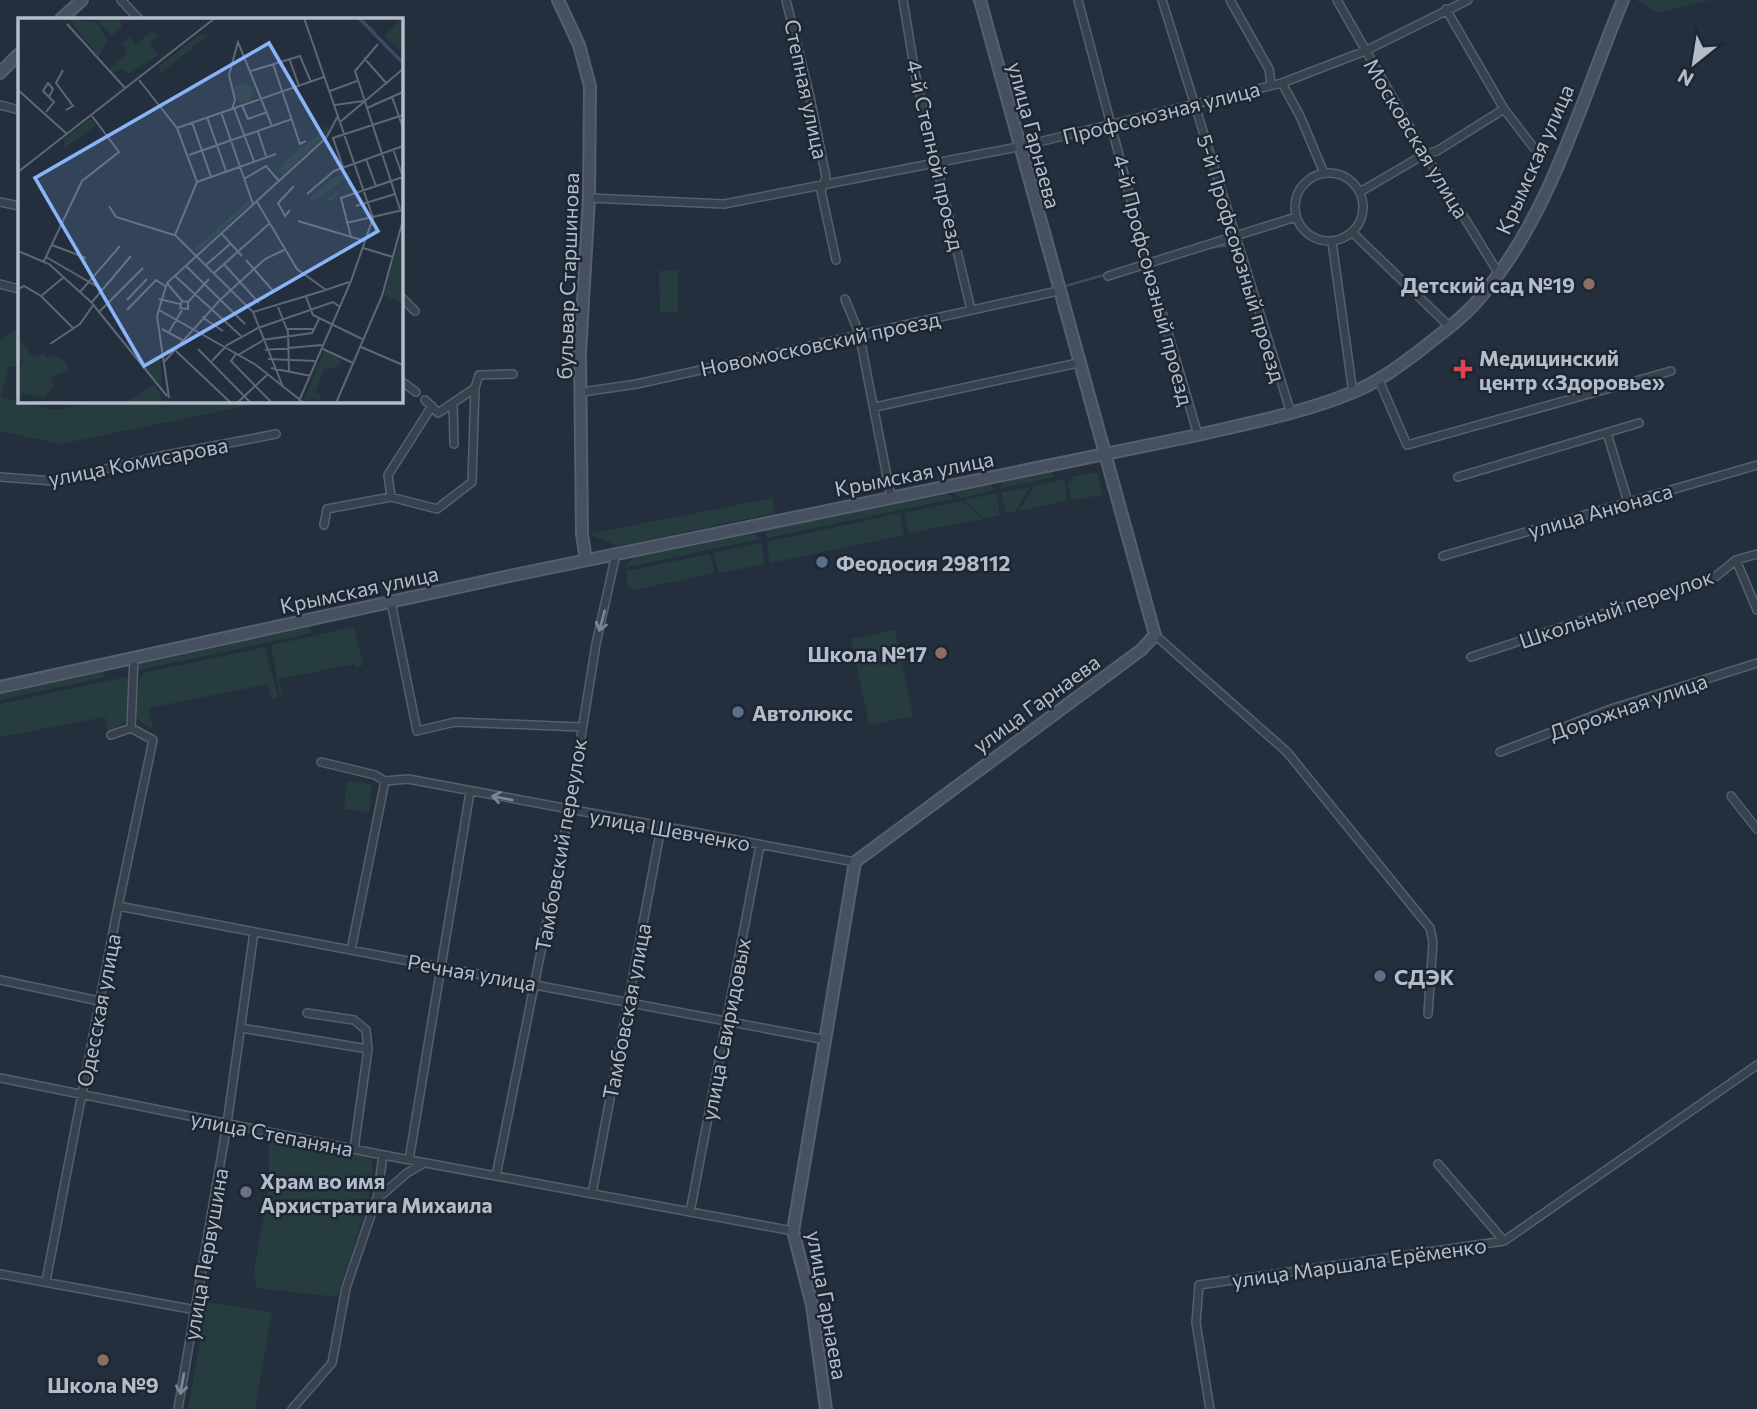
<svg xmlns="http://www.w3.org/2000/svg" width="1757" height="1409" font-family="Commissioner,sans-serif">
<style>
.green{fill:#263c3f}
.lines{fill:none;stroke-linecap:round;stroke-linejoin:round}
.stream{stroke:#394c67;stroke-width:2.5}
.street-casing{stroke:#565f6c;stroke-width:10}
.secondary-casing{stroke:#565f6c;stroke-width:14}
.street{stroke:#38414e;stroke-width:7}
.secondary{stroke:#465061;stroke-width:10}
.oneway{stroke:#7c8592}
.education-dot{fill:#8d6e63;stroke:#1d2633;stroke-width:2.5}
.health-dot{fill:#e0444e;stroke:#1d2633;stroke-width:2.5}
.service-dot{fill:#5c6f8a;stroke:#1d2633;stroke-width:2.5}
.worship-dot{fill:#6b7280;stroke:#1d2633;stroke-width:2.5}
.labels{text-anchor:middle;dominant-baseline:central;stroke-width:5;stroke-linejoin:round;paint-order:stroke}
.street-label{font-size:21px;fill:#b4bcc9;stroke:#1d2633}
.poi-label{font-size:21px;font-weight:bold;fill:#b4bcc9;stroke:#1d2633;text-anchor:start}
.inset-river{fill:none;stroke:#394c67;stroke-width:3.5}
.inset-road{fill:none;stroke:#5e6776;stroke-width:2}
.view{fill:#8ab4f8;fill-opacity:0.15;stroke:#8ab4f8;stroke-width:3.5}
.inset-edge{fill:none;stroke:#b4bcc9;stroke-width:3.5}
</style>
<rect width="100%" height="100%" fill="#242f3e"/>
<path class="green" d="M1636,0H1711L1658,13Z
M678,270V312H660L659,271Z
M19,326V368L9,366L1,397L55,410L103,401H271L60,444L0,431V340Z
M1052,469L1054,477L1000,489L1003,480Z
M1097,472L1103,495L1071,500L1068,483L1073,481L1072,477Z
M1064,479L1068,500L1019,511L1034,486Z
M988,482L995,490L960,498L950,490Z
M1030,487L1015,512L1006,513L1001,492Z
M945,492L954,499L766,538L767,531L771,528L895,502L899,504L902,501Z
M996,493L1000,515L984,519L964,500Z
M772,498L774,508L770,514L618,546L589,534Z
M962,501L982,519L909,533L904,513Z
M900,513L904,535L770,563L767,542Z
M753,532L760,539L623,568L634,557Z
M761,543L765,564L718,573L714,553Z
M710,554L714,573L635,590L627,586V571Z
M310,626L312,633L135,671V663Z
M354,627L363,665L355,668L354,664L279,679L282,695H287L280,696L271,645Z
M895,630L913,716L869,725L851,639Z
M265,647L278,697L271,699L268,684L149,708L153,729L135,718L137,685L143,673Z
M102,670L105,677L0,700V693Z
M131,676L128,719L108,733L105,717L0,737V704Z
M347,781L372,784L369,812L344,809Z
M274,1136L369,1154C385,1171 343,1271 338,1297L257,1288L254,1271L269,1188V1142Z
M207,1302L272,1312L255,1409H188Z"/>
<g class="lines">
<path class="stream" d="M1207,248L1231,245
M1066,286L1107,274"/>
<defs>
<path id="street" d="M121,0L139,19
M786,0L810,97L826,177L821,191L836,260
M903,0L915,73L971,310
M1078,0L1148,265L1198,435
M1162,0L1291,413
M1230,0L1269,69L1271,84
M1337,0L1425,154L1499,274
M1446,9L1504,109L1534,148
M1282,83L1300,116L1324,173
M0,105L19,110
M1295 207a34 34 0 1 1 68 0a34 34 0 1 1-68 0Z
M1360,192L1425,154L1437,151L1504,109
M589,198L724,204L1018,147L1282,83L1365,51L1468,0
M0,202L19,206
M1353,233L1450,327
M1332,242L1353,393
M1108,276L1296,217
M0,284L19,289
M401,297L415,311
M845,299L859,333L891,497
M1378,378L1407,445L1671,371
M401,381L416,392
M475,388L479,375L513,374
M582,392L637,384L1058,291
M453,403L454,444
M875,407L1078,363
M1607,433L1628,502
M0,477L53,481L161,456L276,434
M1458,477L1639,423
M391,497L388,475L432,406
M324,525L327,509L391,497L437,509L472,482L475,388L438,413L425,400
M1443,556L1757,465
M1736,560L1757,610
M391,602L417,731L455,722L580,727
M1155,635L1287,752L1430,928L1433,942L1428,1014
M1471,657L1715,577L1736,560L1757,554
M131,728L134,657
M1500,752L1611,709L1757,663
M321,762L375,775L385,781L408,779L855,862
M1731,796L1757,829
M118,906L826,1040
M351,950L385,781
M0,980L99,1001
M307,1013L354,1020L366,1030L368,1049
M241,1028L368,1049L354,1149
M0,1078L383,1155L793,1231
M409,1160L470,792
M1438,1164L1504,1241
M496,1176L569,811L596,644L616,554
M592,1194L661,828
M377,1200L383,1155
M690,1212L760,845
M0,1274L196,1310
M46,1281L118,906L153,740L131,728L111,735
M178,1409L227,1124L254,932
M292,1409L332,1363L346,1288L376,1200L407,1173L424,1163
M1210,1409L1196,1323L1199,1285L1504,1241L1757,1065"/>
<path id="secondary" d="M558,0L579,45L590,86L589,198L580,353L582,534L586,560
M61,19L82,0
M0,73L19,54
M0,687L519,574L1198,435C1249,423 1302,413 1351,393C1377,383 1401,365 1423,348C1442,333 1463,318 1479,299C1551,216 1581,100 1623,0
M826,1409L812,1305L793,1231L855,862L1141,650L1155,635L980,0"/>
</defs>
<use href="#street" class="street-casing"/>
<use href="#secondary" class="secondary-casing"/>
<use href="#street" class="street"/>
<use href="#secondary" class="secondary"/>
</g>
<defs><path id="oneway-shaft" d="M-6 0H5M1.5-3L5.5 0L1.5 3" fill="none" stroke-width="1.6" stroke-linecap="round" stroke-linejoin="round" transform="scale(1.75)"/></defs>
<g class="oneway">
<use href="#oneway-shaft" transform="translate(602 621) rotate(105)"/>
<use href="#oneway-shaft" transform="translate(502 798) rotate(-169)"/>
<use href="#oneway-shaft" transform="translate(182 1384) rotate(100)"/>
</g>
<g class="education-dot">
<circle cx="1589" cy="284" r="7"/>
<circle cx="941" cy="653" r="7"/>
<circle cx="103" cy="1360" r="7"/>
</g>
<path class="health-dot" d="M1459.5 358.5h7v7h7v7h-7v7h-7v-7h-7v-7h7z"/>
<g class="service-dot">
<circle cx="822" cy="562" r="7"/>
<circle cx="738" cy="712" r="7"/>
<circle cx="1380" cy="976" r="7"/>
</g>
<circle class="worship-dot" cx="246" cy="1192" r="7"/>
<g class="labels">
<g class="street-label">
<text transform="translate(807 89) rotate(78)">Степная улица</text>
<text transform="translate(1161 112) rotate(-14)">Профсоюзная улица</text>
<text transform="translate(1035 135) rotate(75)">улица Гарнаева</text>
<text transform="translate(1417 138) rotate(59)">Московская улица</text>
<text transform="translate(936 155) rotate(77)">4-й Степной проезд</text>
<text transform="translate(1534 159) rotate(-66)">Крымская улица</text>
<text transform="translate(1242 258) rotate(73)">5-й Профсоюзный проезд</text>
<text transform="translate(567 276) rotate(-88)">бульвар Старшинова</text>
<text transform="translate(1154 280) rotate(75)">4-й Профсоюзный проезд</text>
<text transform="translate(820 343) rotate(-12)">Новомосковский проезд</text>
<text transform="translate(138 461) rotate(-11)">улица Комисарова</text>
<text transform="translate(914 473) rotate(-11)">Крымская улица</text>
<text transform="translate(1600 510) rotate(-16)">улица Анюнаса</text>
<text transform="translate(359 589) rotate(-12)">Крымская улица</text>
<text transform="translate(1616 608) rotate(-19)">Школьный переулок</text>
<text transform="translate(1036 703) rotate(-36)">улица Гарнаева</text>
<text transform="translate(1628 706) rotate(-19)">Дорожная улица</text>
<text transform="translate(670 829) rotate(10)">улица Шевченко</text>
<text transform="translate(560 845) rotate(-80)">Тамбовский переулок</text>
<text transform="translate(472 972) rotate(10)">Речная улица</text>
<text transform="translate(98 1010) rotate(-79)">Одесская улица</text>
<text transform="translate(626 1011) rotate(-79)">Тамбовская улица</text>
<text transform="translate(725 1029) rotate(-79)">улица Свиридовых</text>
<text transform="translate(272 1133) rotate(11)">улица Степаняна</text>
<text transform="translate(205 1254) rotate(-80)">улица Первушина</text>
<text transform="translate(1359 1262) rotate(-8)">улица Маршала Ерёменко</text>
<text transform="translate(828 1305) rotate(80)">улица Гарнаева</text>
</g>
<g class="poi-label">
<text x="1575" y="284" text-anchor="end">Детский сад №19</text>
<text x="1479" y="357">Медицинский<tspan x="1479" dy="24">центр «Здоровье»</tspan></text>
<text x="836" y="562">Феодосия 298112</text>
<text x="927" y="653" text-anchor="end">Школа №17</text>
<text x="752" y="712">Автолюкс</text>
<text x="1394" y="976">СДЭК</text>
<text x="260" y="1180">Храм во имя<tspan x="260" dy="24">Архистратига Михаила</tspan></text>
<text x="103" y="1384" text-anchor="middle">Школа №9</text>
</g>
</g>
<g transform="translate(18 18)">
<rect width="385" height="385" fill="#242f3e"/>
<path d="M50,0L80,5L89,22L81,39ZM77,0H102L104,9L93,18ZM383,0H385V35L366,19ZM133,14L140,17L132,27L140,37L111,56L104,51L94,55L91,51L109,35L104,26L112,19L118,27ZM181,17H190L142,56L141,48ZM215 75a10 10 0 1 1 20 0a10 10 0 1 1-20 0ZM72,101L78,107L47,130L46,121ZM301,105L311,111L310,116L264,157L260,152L268,142L307,111ZM331,154L332,171L326,168L314,183L304,184L330,165L329,160L297,183L291,181L318,158ZM230,183L233,185L183,231L175,232ZM384,213H385V286L366,277ZM0,320L16,340L27,335L29,340L35,337L49,345V352L32,360L37,369L26,379L3,375L4,382L0,376V352L7,342L0,345ZM306,333L324,342L319,349L306,351L297,375L303,378L301,383L291,378L293,385L286,382ZM138,339H142L144,369L127,349ZM137,366L145,383L106,385L116,380Z" fill="#263c3f"/>
<path class="inset-river" d="M341,0L385,45"/>
<path class="inset-road" d="M49,6L107,70M360,26L337,53L382,191M271,40L281,68M346,40L369,66M255,46L282,126L288,123M45,52L38,65L55,88L48,92M233,53L282,38L293,64M121,62L159,110L179,164L157,217L235,294L265,369M0,72L49,116M312,73L339,63M374,79L385,110M224,87L230,101L249,94M317,87L345,83M216,90L236,143M349,90L385,74M214,91L217,82L211,57L220,24L254,108M28,94L36,84L31,79L35,71L30,65L25,73L31,79M203,94L235,186M189,99L208,153M174,104L193,159M322,104L385,51M159,110L306,59M240,114L248,138M375,131L385,159M171,137L274,101M348,141L358,168M325,149L315,120L385,97M0,154L197,0M226,161L248,148L261,163M179,164L258,136M289,176L316,153L385,128M239,184L279,251L308,272L331,264M91,188L98,199L156,217M338,188L377,176M272,192L267,198L260,185L276,168M280,203L347,223M328,205L385,192M203,215L224,238M333,219L323,180L385,159M34,227L68,240M345,230L375,239M0,233L31,246L73,284L149,378M28,239L85,272M228,242L256,274M26,243L64,163L101,134L74,98M206,246L241,285M188,247L212,226M168,248L227,306M196,255L252,205M157,258L223,318M149,265L164,283L170,284V291L162,290L164,283M0,271L6,268L23,278L55,310M62,274L102,228M23,278L46,259M288,279L295,297L344,321M141,281L162,286M109,282L129,261M74,284L113,238M170,284L191,261M260,289L270,314L271,353M109,292L138,262L147,268M141,292L238,347L286,385M82,293L125,250M235,294L308,272M184,299L205,313M144,311L166,323M268,311H296M151,314L164,292M244,322L294,315L301,301M32,326L62,306L76,286M343,329L385,347M180,331L233,385M305,331L335,345M247,332L304,327M158,333L213,385M218,336L213,343L254,385M220,337L244,323M250,341L297,343M194,343L209,327L240,310L315,284L322,289M146,344L202,282L247,241L266,232M253,350L293,358M151,380L139,298L149,265L308,120L320,98M281,383L333,263L355,200L286,0M219,385L250,356M318,385L364,278L385,202"/>
<path class="view" d="M251,25L360,213L126,348L17,160Z"/>
<rect width="385" height="385" class="inset-edge"/>
</g>
<g transform="translate(1694 63) rotate(210)" stroke="#1d2633" stroke-width="5" paint-order="stroke">
<path d="M0-5L12 26L0 18L-12 26Z" fill="#b4bcc9"/>
<text y="-10" font-size="19" font-weight="bold" text-anchor="middle" fill="#b4bcc9">N</text>
</g>
</svg>
